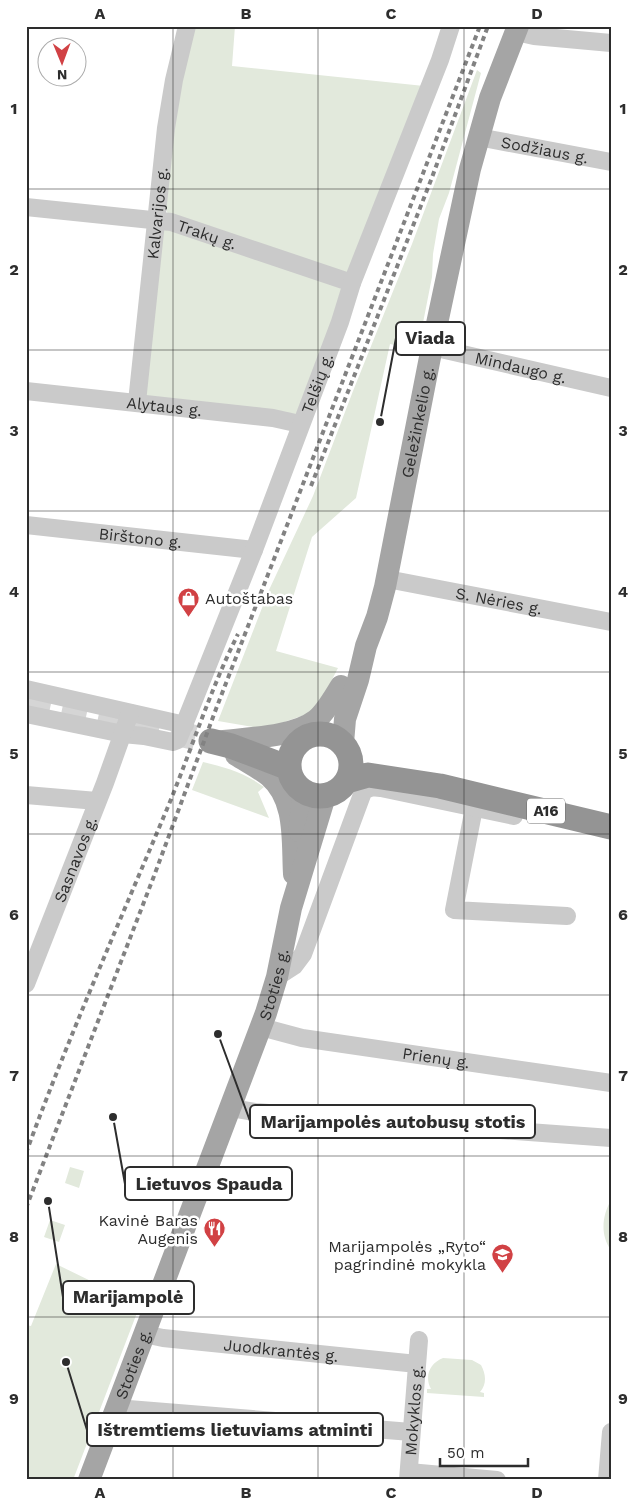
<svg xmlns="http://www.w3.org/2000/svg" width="637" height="1506" font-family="'Work Sans',sans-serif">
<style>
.green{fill:#e2e9dc}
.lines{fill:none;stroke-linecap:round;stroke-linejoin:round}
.highway-tunnel{stroke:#d5d5d5;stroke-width:25;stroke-dasharray:25 12;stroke-linecap:butt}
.minor{stroke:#cacaca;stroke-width:18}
.major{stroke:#a5a5a5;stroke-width:22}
.highway{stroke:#949494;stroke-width:25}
.rail{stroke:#828282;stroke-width:4;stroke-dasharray:5 4;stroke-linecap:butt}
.grid{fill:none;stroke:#2d2d2d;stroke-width:1;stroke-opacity:0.55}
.labels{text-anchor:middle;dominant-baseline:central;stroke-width:5;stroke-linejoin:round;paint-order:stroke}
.shield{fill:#fff;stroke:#6c6c6c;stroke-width:1}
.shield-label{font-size:15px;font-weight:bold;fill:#2d2d2d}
.street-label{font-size:16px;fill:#2d2d2d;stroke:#fff}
.poi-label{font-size:16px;fill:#2d2d2d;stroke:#fff;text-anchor:end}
.leader{fill:none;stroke:#2d2d2d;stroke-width:2}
.callout-dot{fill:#2d2d2d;stroke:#fff;stroke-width:2}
.callout{fill:#fff;stroke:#2d2d2d;stroke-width:2}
.callout-label{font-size:18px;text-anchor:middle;font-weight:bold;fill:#2d2d2d}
.neatline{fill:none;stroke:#2d2d2d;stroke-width:2}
.grid-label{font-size:16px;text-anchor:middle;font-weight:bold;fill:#2d2d2d}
</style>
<rect width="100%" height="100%" fill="#fff"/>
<path class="green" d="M192,26H235L232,66L424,86L353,270L344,274L172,217L167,212L163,204L173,105Z
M477,70L481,73L449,193L439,219L433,254L432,277L421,333L395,345L390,344L356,498L312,537L276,651L338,668L316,711L264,729L218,721L269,590L313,496L353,391L412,244Z
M163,227L340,287L343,293L296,415L147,397L143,393Z
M203,762C225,767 245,773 264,787L258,792L269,818L192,790Z
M70,1167L84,1171L79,1188L65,1183Z
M611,1200V1250C600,1235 602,1216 611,1200Z
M50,1220L65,1225L59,1242L44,1237Z
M56,1264L140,1305L73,1480H26V1325L31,1326Z
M443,1358L472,1360L481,1365C486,1374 487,1384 480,1392L484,1393V1397L427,1393V1389H431C424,1376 430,1363 443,1358Z"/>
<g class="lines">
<path class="highway-tunnel" d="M26,701L211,741"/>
<g class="minor">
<path d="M516,32L534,36L611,43"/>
<path id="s1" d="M478,137L611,162"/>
<path id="s2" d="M26,207L171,222L352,283"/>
<path id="s3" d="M432,347L611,388"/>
<path id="s4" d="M26,391L273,418L300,424"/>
<path id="s5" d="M137,402L166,128L174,80L187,26"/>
<path id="s6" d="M26,525L254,550"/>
<path id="s7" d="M387,579L611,622"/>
<path d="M26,689L185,725"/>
<path id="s8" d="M26,714L123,734L144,736L173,742L178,740L254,550L340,322L352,283L440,60L451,26"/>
<path d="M26,795L97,801"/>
<path d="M474,808L454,910L567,916"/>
<path d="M277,977L294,966L303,954L363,792C369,787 374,787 381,788L514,816"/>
<path id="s9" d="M26,984L105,783L130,713"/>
<path id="s10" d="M261,1027L302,1038L611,1083"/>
<path d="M231,1108L255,1112L611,1138"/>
<path id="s11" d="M144,1334L163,1338L417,1364"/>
<path d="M116,1408L411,1432"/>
<path d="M409,1472L497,1480"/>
<path id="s12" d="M408,1480L419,1340"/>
<path d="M607,1480L611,1432"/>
</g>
<g class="major">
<path d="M215,742C244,738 293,738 316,720C326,712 334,697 341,686"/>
<path id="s13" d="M343,743L345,719L358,680L366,646L377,617L385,587L432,347L470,169L490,98L518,26"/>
<path d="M236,755C247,762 259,768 269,776C297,800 292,841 294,874"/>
<path d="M299,831L304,792"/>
<path id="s14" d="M89,1480L266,1013L277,977L291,908L325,796"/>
</g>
<path class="highway" d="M289 765a31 31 0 1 1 62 0a31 31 0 1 1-62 0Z
M211,741L231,746L289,768
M347,781L368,775L440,786L611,827"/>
<path class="rail" d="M311,486L431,180L488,26
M26,1153C69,1036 119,923 167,809C191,751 210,690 238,634
M26,1208L154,876L216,709L480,26"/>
</g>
<path class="grid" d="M173,26V1480M318,26V1480M464,26V1480M26,189H611M26,350H611M26,511H611M26,672H611M26,834H611M26,995H611M26,1156H611M26,1317H611"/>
<defs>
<symbol id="shop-pin" viewBox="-11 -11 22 30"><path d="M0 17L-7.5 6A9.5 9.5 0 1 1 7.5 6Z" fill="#d14144" stroke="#fff"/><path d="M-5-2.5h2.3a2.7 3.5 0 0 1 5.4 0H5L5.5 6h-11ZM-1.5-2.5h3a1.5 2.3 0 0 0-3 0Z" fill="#fff"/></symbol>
<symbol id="restaurant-pin" viewBox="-11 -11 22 30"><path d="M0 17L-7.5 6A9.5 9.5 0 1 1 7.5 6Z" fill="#d14144" stroke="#fff"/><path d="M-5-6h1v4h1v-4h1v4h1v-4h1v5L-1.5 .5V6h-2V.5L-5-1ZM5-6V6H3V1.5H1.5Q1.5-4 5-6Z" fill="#fff"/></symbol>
<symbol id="school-pin" viewBox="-11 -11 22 30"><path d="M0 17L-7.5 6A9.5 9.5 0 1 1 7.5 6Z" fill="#d14144" stroke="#fff"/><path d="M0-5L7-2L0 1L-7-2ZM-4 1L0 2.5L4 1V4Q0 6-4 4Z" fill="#fff"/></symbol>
</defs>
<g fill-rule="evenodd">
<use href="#shop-pin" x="176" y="586" width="25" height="34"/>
<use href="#restaurant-pin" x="202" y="1216" width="25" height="34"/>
<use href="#school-pin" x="490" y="1242" width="25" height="34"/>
</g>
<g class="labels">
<rect class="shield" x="527" y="798.5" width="38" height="25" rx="4"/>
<g class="shield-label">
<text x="546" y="811">A16</text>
</g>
<g class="street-label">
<text stroke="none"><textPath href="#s1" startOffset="68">Sodžiaus g.</textPath></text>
<text stroke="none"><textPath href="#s5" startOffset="190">Kalvarijos g.</textPath></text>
<text stroke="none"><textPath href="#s2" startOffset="184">Trakų g.</textPath></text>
<text stroke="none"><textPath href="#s3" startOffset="91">Mindaugo g.</textPath></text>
<text stroke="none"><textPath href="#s8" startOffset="538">Telšių g.</textPath></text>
<text stroke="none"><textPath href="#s4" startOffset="139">Alytaus g.</textPath></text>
<text stroke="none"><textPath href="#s13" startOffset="330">Geležinkelio g.</textPath></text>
<text stroke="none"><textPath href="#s6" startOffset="115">Birštono g.</textPath></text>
<text stroke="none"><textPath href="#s7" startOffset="114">S. Nėries g.</textPath></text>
<text stroke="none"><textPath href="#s9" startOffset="134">Sasnavos g.</textPath></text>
<text stroke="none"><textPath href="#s14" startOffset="529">Stoties g.</textPath></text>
<text stroke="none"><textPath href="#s10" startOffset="178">Prienų g.</textPath></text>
<text stroke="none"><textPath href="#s11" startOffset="138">Juodkrantės g.</textPath></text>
<text stroke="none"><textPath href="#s14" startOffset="124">Stoties g.</textPath></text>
<text stroke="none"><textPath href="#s12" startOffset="70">Mokyklos g.</textPath></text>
</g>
<g class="poi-label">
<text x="205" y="598" text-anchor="start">Autoštabas</text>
<text x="198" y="1220">Kavinė Baras<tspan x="198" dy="18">Augenis</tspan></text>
<text x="486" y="1246">Marijampolės „Ryto“<tspan x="486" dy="18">pagrindinė mokykla</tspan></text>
</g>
</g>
<path class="leader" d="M380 422L396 338M218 1034L250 1121M113 1117L125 1184M48 1201L63 1297M66 1362L87 1430"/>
<g class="callout-dot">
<circle cx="380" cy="422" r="5"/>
<circle cx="218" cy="1034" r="5"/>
<circle cx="113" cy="1117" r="5"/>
<circle cx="48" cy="1201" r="5"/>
<circle cx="66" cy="1362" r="5"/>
</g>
<g class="callout">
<rect x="396" y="322" width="69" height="33" rx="5"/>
<rect x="250" y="1105" width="285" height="33" rx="5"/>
<rect x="125" y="1167" width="167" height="33" rx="5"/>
<rect x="63" y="1281" width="131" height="33" rx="5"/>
<rect x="87" y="1413" width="296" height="33" rx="5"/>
</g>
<g class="callout-label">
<text x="430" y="344">Viada</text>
<text x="393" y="1128">Marijampolės autobusų stotis</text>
<text x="209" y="1190">Lietuvos Spauda</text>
<text x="128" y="1303">Marijampolė</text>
<text x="235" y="1436">Ištremtiems lietuviams atminti</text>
</g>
<rect width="637" height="1506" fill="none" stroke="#ffffff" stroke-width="55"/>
<g transform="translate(62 62) rotate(179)"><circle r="24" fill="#ffffff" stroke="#ababab"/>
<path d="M0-4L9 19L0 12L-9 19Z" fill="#d14144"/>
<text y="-8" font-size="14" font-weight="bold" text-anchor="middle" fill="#2d2d2d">N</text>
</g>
<path d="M440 1458v8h88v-8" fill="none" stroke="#2d2d2d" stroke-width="2.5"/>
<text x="447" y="1458" font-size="15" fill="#2d2d2d" stroke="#ffffff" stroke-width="4" paint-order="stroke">50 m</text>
<rect x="28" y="28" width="582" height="1450" class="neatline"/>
<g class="grid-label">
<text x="100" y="19">A</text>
<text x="246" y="19">B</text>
<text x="391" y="19">C</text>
<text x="537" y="19">D</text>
<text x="14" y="114">1</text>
<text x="623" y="114">1</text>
<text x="14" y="275">2</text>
<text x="623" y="275">2</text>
<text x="14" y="436">3</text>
<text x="623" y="436">3</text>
<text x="14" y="597">4</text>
<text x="623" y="597">4</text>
<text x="14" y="759">5</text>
<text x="623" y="759">5</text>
<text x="14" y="920">6</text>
<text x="623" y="920">6</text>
<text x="14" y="1081">7</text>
<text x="623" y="1081">7</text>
<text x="14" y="1242">8</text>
<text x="623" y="1242">8</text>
<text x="14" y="1404">9</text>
<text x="623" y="1404">9</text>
<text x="100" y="1498">A</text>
<text x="246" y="1498">B</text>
<text x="391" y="1498">C</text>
<text x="537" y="1498">D</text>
</g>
</svg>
